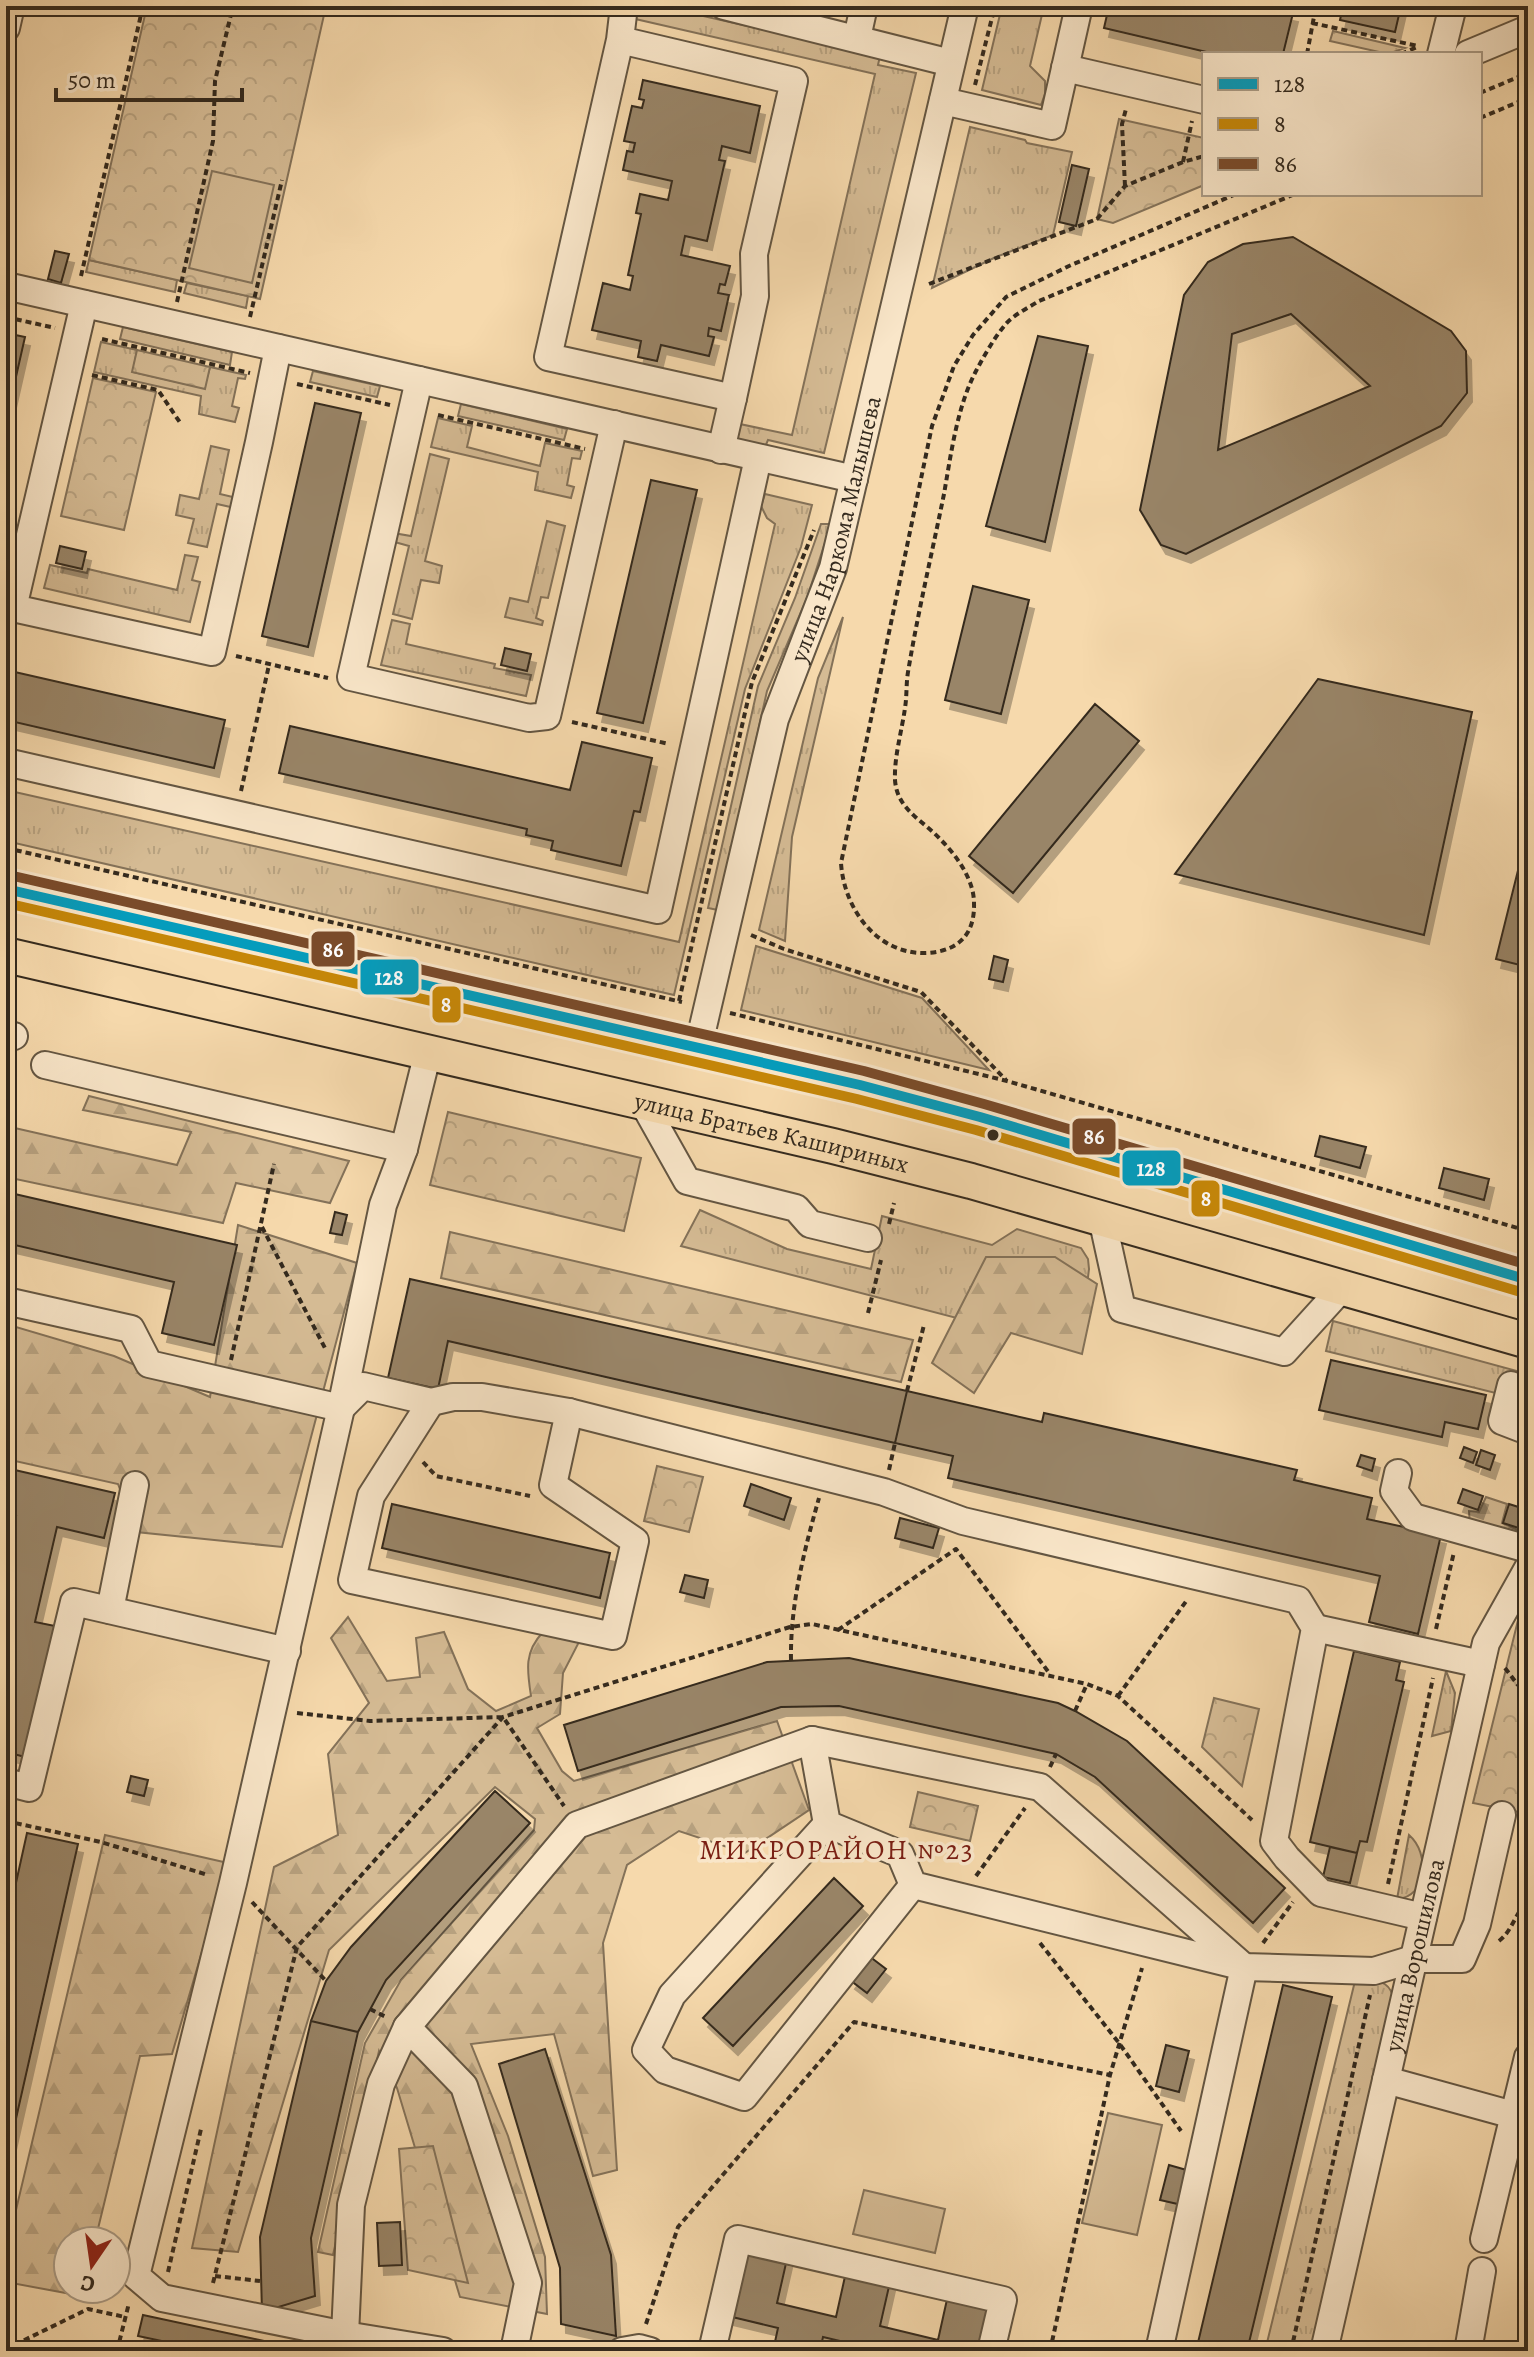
<svg xmlns="http://www.w3.org/2000/svg" width="1534" height="2357" font-family="Alegreya,serif">
<style>
.grass{fill:url(#grass-tufts);stroke:#847259;stroke-width:2}
.forest{fill:url(#forest-firs);stroke:#847259;stroke-width:2}
.park{fill:url(#park-crowns);stroke:#847259;stroke-width:2}
.pitch{fill:#d5bb94;stroke:#847259;stroke-width:2}
.building{fill:#998568;stroke:#342a1e;stroke-width:2;fill-rule:evenodd;filter:url(#shadow)}
.lines{fill:none;stroke-linecap:round;stroke-linejoin:round}
.minor-casing{stroke:#645642;stroke-width:30}
.major-casing{stroke:#342a1e;stroke-width:38}
.path{stroke:#342a1e;stroke-width:4;stroke-dasharray:6 4;stroke-linecap:butt}
.minor{stroke:#f9e6c9;stroke-width:26}
.major{stroke:#f6d9ac;stroke-width:34}
.bus-1-casing{stroke:#f9e6c9;stroke-width:16}
.bus-2-casing{stroke:#f9e6c9;stroke-width:16}
.bus-3-casing{stroke:#f9e6c9;stroke-width:16}
.bus-1{stroke:#059cbc;stroke-width:10}
.bus-2{stroke:#c68708;stroke-width:10}
.bus-3{stroke:#7a4b2a;stroke-width:10}
.bus-dot{fill:#342a1e;stroke:#f9e6c9;stroke-width:3}
.labels{text-anchor:middle;dominant-baseline:central;stroke-width:7;stroke-linejoin:round;paint-order:stroke}
.street-label{font-size:24px;fill:#342a1e;stroke:#f9e6c9}
.quarter-label{font-size:28px;letter-spacing:2px;fill:#7a1f14;stroke:#f9e6c9}
.line-badge{stroke:#f9e6c9;stroke-width:3}
.badge-label{font-size:22px;text-anchor:middle;font-weight:bold;fill:#fff}
</style>
<defs>
<pattern id="grass-tufts" width="24" height="20" patternUnits="userSpaceOnUse" patternTransform="scale(2)"><rect width="24" height="20" fill="#d5bb94"/><path d="M3 7l-1-3M5 7V3M7 7l1-3M15 17l-1-3M17 17v-4M19 17l1-3" fill="none" stroke="#b7a17f"/></pattern>
<pattern id="forest-firs" width="22" height="20" patternUnits="userSpaceOnUse" patternTransform="scale(2)"><rect width="22" height="20" fill="#d5bb94"/><path d="M5 1l3.5 6h-7zM16 11l3.5 6h-7z" fill="#b7a17f"/></pattern>
<pattern id="park-crowns" width="20" height="18" patternUnits="userSpaceOnUse" patternTransform="scale(2)"><rect width="20" height="18" fill="#d5bb94"/><path d="M2 6a3 3 0 1 1 6 0M12 15a3 3 0 1 1 6 0" fill="none" stroke="#b7a17f"/></pattern>
<filter id="shadow"><feDropShadow dx="5" dy="9" stdDeviation="0" flood-color="#0004"/></filter>
</defs>
<rect width="100%" height="100%" fill="#f6d9ac"/>
<filter id="stains"><feTurbulence type="fractalNoise" baseFrequency=".0025" numOctaves="4"/><feColorMatrix values="0 0 0 0 .2 0 0 0 0 .09 0 0 0 0 .02 0 0 0 .5 -.17"/></filter>
<radialGradient id="worn" r=".72"><stop offset=".6" stop-color="#630" stop-opacity="0"/><stop offset="1" stop-color="#630" stop-opacity=".3"/></radialGradient>
<path class="grass" d="M637,6H659L880,56L878,65L916,73L824,453L768,440L765,447L732,439L735,423L792,435L875,74L631,18Z
M1002,6H1044L1030,66L1045,81V94L1041,105L982,90Z
M1333,31L1405,48L1388,54L1330,41Z
M970,127L1025,140L1027,143L1072,152L1053,235L996,257L932,288Z
M89,260L177,280L175,292L86,272Z
M187,283L248,296L246,308L184,293Z
M123,327L232,352L230,365L120,339Z
M101,342L137,350L133,372L204,388L210,367L246,375L245,379L238,378L232,406L239,408L235,422L199,414L201,396L94,372Z
M313,371L380,386L377,397L310,382Z
M461,404L567,429L564,440L458,416Z
M438,418L472,426L467,447L540,466L545,443L582,451L580,459L572,458L567,485L574,487L571,498L535,490L538,472L431,447Z
M211,446L229,450L220,494L237,498L235,508L217,504L207,547L188,543L194,519L176,515L180,495L199,499Z
M430,454L449,459L425,561L442,566L439,583L421,580L412,619L393,614L409,546L391,541L393,533L411,536Z
M765,494L812,505L801,547L745,689L674,995L6,841V790L679,942L775,524L767,518L761,506Z
M547,521L565,526L548,598L541,597L536,618L543,621L542,625L505,617L510,598L528,602Z
M821,524H831L807,598L767,691L718,910L708,908L758,686L795,598Z
M185,555L198,557L192,580L200,582L190,622L44,588L50,565L87,573L88,569L177,590Z
M843,617L792,837L785,941L759,930L818,678Z
M392,620L410,624L406,644L495,664L494,668L531,675L526,696L381,665Z
M756,946L922,998L989,1070L741,1010Z
M700,1210L787,1249L871,1269L882,1216L992,1245L1017,1229L1081,1248L1088,1259L1089,1269L1079,1350L681,1246Z
M1333,1321L1528,1374V1401L1326,1351Z
M1446,1671L1455,1693L1451,1731L1432,1736Z
M1409,1835C1430,1853 1428,1897 1397,1899Z
M1355,1981C1372,1981 1387,1977 1393,1996L1313,2351H1265Z"/>
<path class="forest" d="M89,1096L349,1161L330,1203L236,1183L223,1223L6,1177V1126L177,1165L191,1132L83,1110Z
M238,1225L357,1263L282,1547L136,1532L118,1484L6,1459V1324L114,1356L210,1397Z
M450,1232L913,1340L901,1382L441,1278Z
M986,1257H1055L1097,1284L1082,1354L1011,1333L974,1393L932,1363Z
M1486,1497L1507,1504L1502,1523L1518,1530L1512,1537L1470,1526L1469,1511L1479,1512Z
M348,1617L387,1681L420,1677L416,1638L444,1632L468,1689L496,1711L531,1696C527,1670 524,1652 543,1632L579,1642L563,1673L560,1714L537,1728L562,1771L574,1781L777,1721L809,1810L745,1853L679,1831L627,1865L603,1943L617,2170L593,2176L554,2034L471,2044L508,2136L545,2257L547,2314L460,2297L397,2088L379,2051L333,2255L318,2252L365,2043L401,1980L534,1830L535,1819L495,1787L329,1950L238,2252L192,2248L274,1867L338,1835L328,1754L369,1703L331,1638Z
M105,1835L228,1863L172,2054L140,2056L95,2241H68V2289H83L82,2296L6,2282V2252Z"/>
<path class="park" d="M147,6H326L260,299L89,260Z
M1119,119L1204,138V185L1113,223L1097,219Z
M137,350L210,367L205,389L132,372Z
M93,378L156,392L124,530L61,516Z
M448,1112L641,1158L624,1231L430,1185Z
M657,1466L703,1477L689,1532L644,1521Z
M1521,1608L1528,1609V1814L1473,1803Z
M1214,1698L1259,1709L1242,1786L1202,1747Z
M918,1792L978,1806L970,1841L910,1827Z
M433,2146L468,2283L408,2270L399,2149Z"/>
<path class="pitch" d="M212,171L274,185L252,283L189,268Z
M1108,2113L1162,2125L1137,2235L1082,2223Z
M864,2190L945,2209L935,2253L853,2234Z"/>
<path class="building" d="M1109,6H1260L1293,13L1283,54H1215L1104,28Z
M1343,6H1401L1395,32L1340,20Z
M643,80L760,106L750,153L722,146L719,160L725,161L707,241L685,236L681,255L730,266L725,285L720,284L718,293L729,295L721,331L709,328L708,336L714,337L709,356L661,345L657,361L638,357L641,341L592,330L603,283L630,290L633,276L628,275L641,214L636,213L640,194L668,200L672,181L623,170L627,151L633,152L635,143L624,141L632,106L642,108L644,100L639,99Z
M1072,165L1089,169L1076,226L1059,222Z
M1293,237L1451,331L1466,351L1467,393L1441,426L1186,554L1161,545L1140,510L1184,295L1208,262L1243,244ZM1291,314L1370,386L1218,450L1232,334Z
M55,251L69,254L61,283L48,279Z
M6,333L25,337L6,421Z
M1038,336L1088,346L1045,542L986,526Z
M315,403L361,413L308,647L262,636Z
M651,480L697,490L643,723L597,713Z
M60,546L86,552L82,569L56,563Z
M973,586L1029,600L1001,714L945,700Z
M505,648L531,654L527,671L501,665Z
M6,670L225,720L214,768L6,720Z
M1318,679L1472,712L1424,935L1175,874Z
M1095,704L1139,741L1013,893L969,856Z
M290,726L570,790L582,742L652,758L640,812L634,811L621,866L551,850L553,841L526,835L527,829L279,773Z
M1528,830V967L1496,959Z
M994,956L1008,960L1003,982L989,979Z
M1320,1136L1366,1147L1360,1168L1315,1156Z
M1444,1168L1489,1179L1484,1200L1439,1188Z
M6,1192L237,1245L214,1345L162,1333L174,1282L6,1243Z
M335,1212L347,1215L342,1235L330,1233Z
M410,1279L907,1391L895,1443L448,1341L438,1389L388,1378Z
M1331,1360L1486,1395L1478,1429L1445,1422L1442,1437L1319,1410Z
M907,1391L1042,1422L1044,1413L1297,1470L1294,1480L1372,1498L1367,1519L1441,1535L1418,1634L1369,1622L1380,1576L948,1478L953,1456L895,1443Z
M1464,1447L1477,1452L1473,1463L1460,1458Z
M1481,1450L1495,1455L1490,1470L1476,1465Z
M1361,1455L1375,1459L1372,1471L1357,1466Z
M6,1468L115,1493L104,1538L57,1527L35,1622L55,1626L25,1757L6,1752V1559L16,1516L6,1514Z
M751,1484L791,1498L784,1520L744,1506Z
M1463,1489L1483,1496L1478,1510L1458,1503Z
M392,1504L610,1553L600,1598L382,1548Z
M1509,1504L1528,1510L1525,1530L1503,1523Z
M900,1518L939,1528L933,1548L895,1538Z
M685,1575L708,1580L704,1598L680,1592Z
M1354,1651L1400,1662L1396,1680L1404,1682L1367,1842L1360,1841L1357,1853L1310,1842Z
M849,1658L1058,1703L1075,1711L1127,1741L1285,1888L1253,1923L1095,1777L1056,1754L839,1706L781,1707L578,1771L564,1725L767,1662Z
M131,1776L148,1780L144,1796L127,1792Z
M495,1791L530,1823L386,1980L358,2032L311,2021L326,1981L351,1947Z
M27,1833L78,1844L6,2163V1928Z
M1330,1847L1357,1853L1350,1883L1323,1877Z
M834,1878L863,1906L733,2046L703,2018Z
M869,1956L886,1969L867,1993L850,1980Z
M1283,1985L1332,1997L1247,2351H1196Z
M311,2021L358,2032L311,2238L315,2296L262,2312L260,2237Z
M1166,2045L1189,2051L1179,2092L1156,2086Z
M545,2049L611,2255L616,2336L561,2324L560,2268L499,2064Z
M1169,2165L1190,2171L1182,2205L1160,2200Z
M400,2222L402,2265L379,2266L377,2223Z
M744,2249L787,2259L777,2303L836,2317L846,2272L890,2282L880,2326L938,2340L948,2295L993,2305L982,2351H882L823,2337L820,2351H773L778,2328L728,2316Z
M143,2315L311,2351H209L138,2336Z"/>
<g class="lines">
<defs>
<g id="minor">
<path d="M724,6L951,63"/>
<path d="M6,28L11,6"/>
<path d="M857,38L864,6"/>
<path d="M620,40L794,81L754,254L755,296L733,398L548,357L620,40L624,6"/>
<path d="M1441,54L1453,6"/>
<path d="M1468,54L1528,29"/>
<path d="M1065,68L1204,100"/>
<path d="M943,101L1052,126L1079,6"/>
<path d="M6,286L854,479"/>
<path d="M84,304L13,608L212,652L259,442L278,348"/>
<path d="M419,380L351,677L529,718L547,716L614,424"/>
<path d="M721,450L733,398"/>
<path d="M6,762L658,910L758,458"/>
<path d="M6,1034L14,1036"/>
<path id="s1" d="M698,1048L775,719L833,568L965,6"/>
<path d="M428,1052L404,1149L383,1205L341,1408L233,1883L136,2276L162,2298L345,2335L443,2351"/>
<path d="M45,1065L404,1149"/>
<path d="M642,1101L687,1181L796,1208L810,1224L868,1238"/>
<path d="M1102,1218L1122,1309L1284,1352L1342,1288"/>
<path d="M6,1301L131,1329L149,1364L341,1408L363,1386L431,1402L453,1397H482L569,1412L884,1492L963,1521L1298,1600L1315,1628L1274,1841L1287,1858L1321,1893L1423,1917"/>
<path d="M1511,1385L1502,1421L1528,1431"/>
<path d="M431,1402L371,1496L352,1580L613,1636L635,1541L553,1485L569,1412"/>
<path d="M1398,1473L1394,1491L1413,1517L1528,1549"/>
<path d="M110,1610L135,1485"/>
<path d="M1315,1628L1481,1664"/>
<path d="M812,1740L827,1824L900,1854L913,1885L1244,1967L1374,1971L1413,1959H1462L1477,1924L1502,1815"/>
<path d="M6,1782L29,1788L74,1602L287,1651"/>
<path d="M827,1824L672,1995L646,2050L665,2070L744,2097L913,1885"/>
<path d="M407,2027L464,2086L528,2283L514,2351"/>
<path d="M1386,2080L1528,2119"/>
<path d="M1484,2239L1528,2057"/>
<path d="M345,2335L351,2205L381,2084L407,2027L577,1825L812,1740L1040,1787L1244,1967L1159,2351"/>
<path d="M622,2351L639,2348L650,2351"/>
<path d="M712,2351L738,2239L1003,2300L991,2351"/>
<path id="s2" d="M1324,2351L1486,1643L1528,1568"/>
<path d="M1468,2351L1482,2271"/>
</g>
<g id="major">
<path d="M6,889L860,1085L980,1117L1528,1280"/>
<path id="s3" d="M6,955L833,1146L971,1181L1528,1341"/>
</g>
</defs>
<use href="#minor" class="minor-casing"/>
<use href="#major" class="major-casing"/>
<path class="path" d="M1312,23L1418,46
M1307,54L1316,6
M1401,54L1417,47
M975,85L995,6
M1480,93L1528,73
M1480,118L1528,98
M1183,162L1192,121
M1125,186L1122,124L1126,109
M1236,194L1069,266L1006,297L973,335L954,366L932,426L841,863C844,909 877,955 927,953C959,951 975,934 974,903C974,880 957,856 941,840C923,820 897,810 895,780C894,757 902,730 905,708C907,696 906,684 908,672C918,612 932,553 944,494C951,454 957,407 976,371C984,356 994,338 1005,325C1013,315 1028,308 1039,301L1295,194
M81,276L143,6
M929,284L1097,219L1125,186L1183,162L1204,156
M177,302L213,141L215,81L233,6
M6,317L55,328
M250,317L282,180
M102,339L250,373
M92,375L158,390L181,424
M297,384L390,405
M438,415L585,449
M236,656L328,678
M572,722L669,744
M241,791L269,665
M6,848L682,1002
M751,935L784,949L921,992L1006,1080
M679,1001L752,682L814,530
M730,1013L1007,1081L1528,1231
M889,1224L894,1203
M262,1227L326,1350
M868,1313L881,1260
M231,1360L274,1164
M907,1391L924,1325
M423,1462L436,1476L530,1496
M889,1470L895,1443
M1436,1629L1454,1552
M838,1630L956,1549L1050,1674
M791,1660C790,1605 804,1551 819,1498
M1505,1668L1528,1698
M1118,1696L1187,1600
M1075,1711L1087,1684
M297,1713L370,1721L503,1717L564,1806
M1050,1767L1056,1754
M6,1821L101,1842L208,1875
M976,1876L1025,1808
M1388,1884L1433,1678
M252,1902L326,1981
M1499,1941C1513,1930 1515,1913 1528,1901
M1040,1943L1119,2043L1181,2131
M1263,1943L1293,1902
M370,2009L386,2017
M168,2272L201,2129
M215,2276L260,2281
M213,2283L297,1947L503,1717L790,1627L812,1624L1087,1684L1118,1696L1252,1820
M646,2324L678,2227L854,2022L1110,2075
M6,2349L88,2309L125,2317
M117,2351L129,2303
M1050,2351L1110,2075L1142,1968
M1291,2351L1370,1995"/>
<use href="#minor" class="minor"/>
<use href="#major" class="major"/>
<defs>
<path id="bus-1" d="M6,889L860,1085L980,1117L1528,1280"/>
<path id="bus-2" d="M6,903L857,1099L976,1130L1524,1293"/>
<path id="bus-3" d="M9,875L864,1071L984,1104L1528,1265"/>
</defs>
<use href="#bus-1" class="bus-1-casing"/>
<use href="#bus-2" class="bus-2-casing"/>
<use href="#bus-3" class="bus-3-casing"/>
<use href="#bus-1" class="bus-1"/>
<use href="#bus-2" class="bus-2"/>
<use href="#bus-3" class="bus-3"/>
</g>
<circle class="bus-dot" cx="993" cy="1135" r="7"/>
<g class="labels">
<g class="street-label">
<text stroke="none"><textPath href="#s1" startOffset="538">улица Наркома Малышева</textPath></text>
<text stroke="none"><textPath href="#s3" startOffset="786">улица Братьев Кашириных</textPath></text>
<text stroke="none"><textPath href="#s2" startOffset="406">улица Ворошилова</textPath></text>
</g>
<g class="quarter-label">
<text x="837" y="1850">МИКРОРАЙОН №23</text>
</g>
</g>
<g class="line-badge">
<rect x="310" y="930" width="46" height="38" rx="8" fill="#7a4b2a"/>
<rect x="359" y="958" width="61" height="38" rx="8" fill="#059cbc"/>
<rect x="431" y="985" width="31" height="39" rx="8" fill="#c68708"/>
<rect x="1071" y="1117" width="46" height="39" rx="8" fill="#7a4b2a"/>
<rect x="1121" y="1149" width="61" height="38" rx="8" fill="#059cbc"/>
<rect x="1190" y="1179" width="31" height="39" rx="8" fill="#c68708"/>
</g>
<g class="badge-label">
<text x="333" y="957">86</text>
<text x="389" y="985">128</text>
<text x="446" y="1012">8</text>
<text x="1094" y="1144">86</text>
<text x="1151" y="1176">128</text>
<text x="1206" y="1206">8</text>
</g>
<rect width="1534" height="2357" fill="none" stroke="#f6d9ac" stroke-width="32"/>
<rect x="8" y="8" width="1518" height="2341" fill="none" stroke="#342a1e" stroke-width="4"/>
<rect x="16" y="16" width="1502" height="2325" fill="none" stroke="#342a1e" stroke-width="2"/>
<rect x="1202" y="52" width="280" height="144" fill="#f9e6c9" stroke="#aa9b85" stroke-width="2"/>
<rect x="1218" y="78" width="40" height="12" fill="#059cbc" stroke="#aa9b85" stroke-width="2"/>
<text x="1274" y="92" font-size="24" fill="#342a1e">128</text>
<rect x="1218" y="118" width="40" height="12" fill="#c68708" stroke="#aa9b85" stroke-width="2"/>
<text x="1274" y="132" font-size="24" fill="#342a1e">8</text>
<rect x="1218" y="158" width="40" height="12" fill="#7a4b2a" stroke="#aa9b85" stroke-width="2"/>
<text x="1274" y="172" font-size="24" fill="#342a1e">86</text>
<g transform="translate(92 2265) rotate(193)"><circle r="38" fill="#f9e6c9" stroke="#aa9b85" stroke-width="2"/>
<path d="M0-6L14 30L0 20L-14 30Z" fill="#8f2418"/>
<text y="-12" font-size="22" font-weight="bold" text-anchor="middle" fill="#342a1e">С</text>
</g>
<path d="M56 88v12h186v-12" fill="none" stroke="#342a1e" stroke-width="4"/>
<text x="68" y="88" font-size="24" fill="#342a1e" stroke="#f9e6c9" stroke-width="6" paint-order="stroke">50 m</text>
<rect width="100%" height="100%" filter="url(#stains)"/>
<rect width="100%" height="100%" fill="url(#worn)"/>
</svg>
